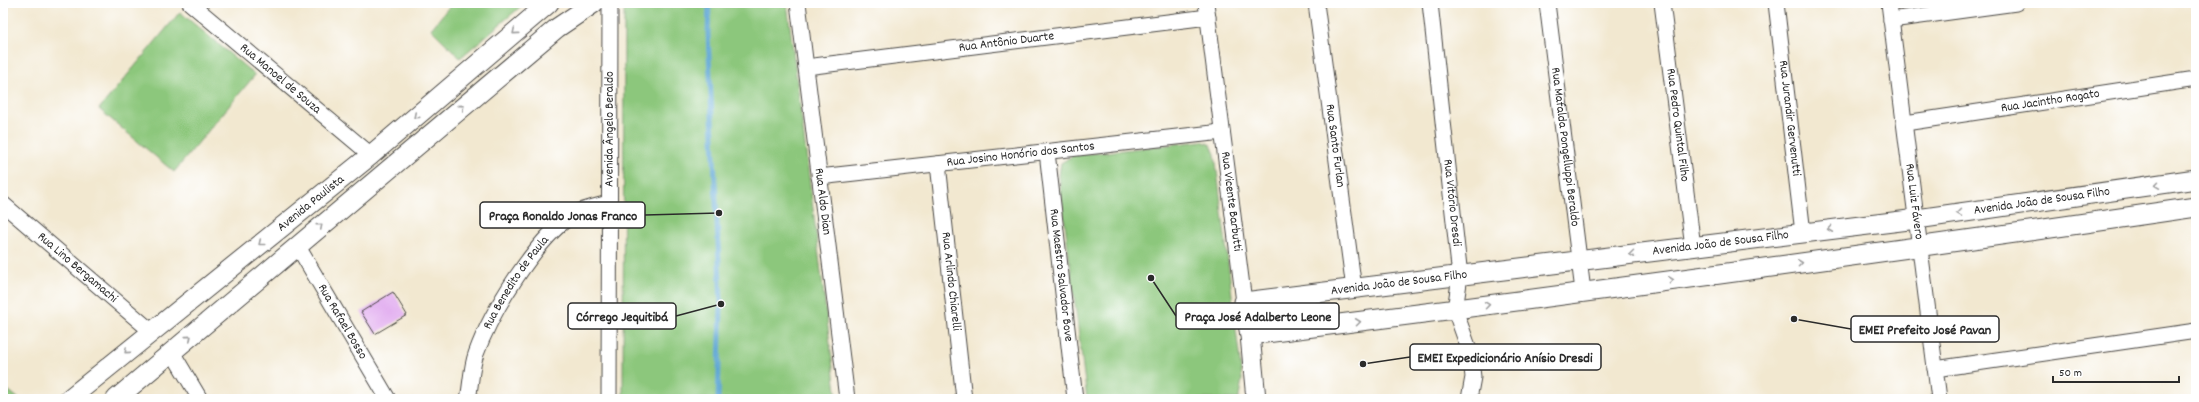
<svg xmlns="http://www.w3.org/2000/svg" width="2199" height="402" font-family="Dekko,sans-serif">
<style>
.green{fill:#8cc77c;stroke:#5c7954}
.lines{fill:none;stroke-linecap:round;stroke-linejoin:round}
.stream{stroke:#5ca5d3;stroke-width:5}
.building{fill:#e1abef}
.minor-casing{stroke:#494744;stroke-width:17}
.tertiary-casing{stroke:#494744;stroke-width:21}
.minor{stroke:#fff;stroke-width:15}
.tertiary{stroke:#fff;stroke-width:19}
.oneway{stroke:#a0a0a0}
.labels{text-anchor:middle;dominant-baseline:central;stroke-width:3.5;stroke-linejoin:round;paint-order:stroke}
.street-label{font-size:13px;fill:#2b2b2b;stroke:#fff}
.leader{fill:none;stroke:#2b2b2b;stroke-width:1.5}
.callout-dot{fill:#2b2b2b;stroke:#fff;stroke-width:1.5}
.callout{fill:#fff;stroke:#2b2b2b;stroke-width:1.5}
.callout-label{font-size:14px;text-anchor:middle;font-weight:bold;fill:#2b2b2b}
</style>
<rect width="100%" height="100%" fill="#fff"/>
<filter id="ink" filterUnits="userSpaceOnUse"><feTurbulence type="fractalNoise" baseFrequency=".025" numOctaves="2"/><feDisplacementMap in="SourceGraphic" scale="8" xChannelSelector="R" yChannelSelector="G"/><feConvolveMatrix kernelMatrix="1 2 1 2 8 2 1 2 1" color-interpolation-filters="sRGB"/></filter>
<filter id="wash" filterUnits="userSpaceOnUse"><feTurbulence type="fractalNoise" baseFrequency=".012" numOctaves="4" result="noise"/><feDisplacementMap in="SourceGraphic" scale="16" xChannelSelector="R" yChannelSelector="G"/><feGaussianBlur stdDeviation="0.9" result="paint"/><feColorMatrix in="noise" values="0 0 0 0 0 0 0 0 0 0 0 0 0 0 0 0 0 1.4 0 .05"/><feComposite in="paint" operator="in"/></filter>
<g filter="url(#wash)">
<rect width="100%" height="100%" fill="#f2e8d0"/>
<path class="green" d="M452,3H525L460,58L431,29Z
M629,3H787L837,399H623L624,12Z
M180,12L255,75L174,172L99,109Z
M1202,141L1211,145L1215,154L1242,379L1239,397L1238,399H1087L1059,176L1061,163L1072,156Z
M3,386L19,399H3Z"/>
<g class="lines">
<path class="stream" d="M709,3L708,34L721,304L718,399"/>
</g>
<g id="blocks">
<path class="building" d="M393,292L407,315L375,334L361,312Z"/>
</g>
</g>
<g filter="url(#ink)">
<use href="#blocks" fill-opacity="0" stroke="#494744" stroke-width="1"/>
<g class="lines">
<defs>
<g id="minor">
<path id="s1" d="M190,3L371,155"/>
<path id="s2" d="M798,3L847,399"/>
<path id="s3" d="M1206,3L1244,302"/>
<path id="s4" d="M1316,3L1354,289"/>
<path id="s5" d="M1430,3L1460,276L1455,310L1470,352L1473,377L1469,399"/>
<path id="s6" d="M1547,3L1583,291"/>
<path id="s7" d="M1662,3L1693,247"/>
<path id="s8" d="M1776,3L1803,233"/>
<path id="s9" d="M1889,3L1939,399"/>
<path d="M1891,20L2016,3"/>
<path id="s10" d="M806,67L1208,17"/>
<path id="s11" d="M1905,123L2196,79"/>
<path id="s12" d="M1047,152L1075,399"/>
<path id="s13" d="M938,164L964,399"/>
<path id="s14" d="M819,177L1222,132"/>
<path id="s15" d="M3,204L151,331"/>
<path id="s16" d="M297,245L388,399"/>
<path d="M172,352L200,399"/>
<path d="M1935,369L2196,331"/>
<path id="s17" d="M468,399C471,385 471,368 476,354C491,312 536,238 574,214C584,209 598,206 609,203"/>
<path id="s18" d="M609,399L610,3"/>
</g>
<g id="tertiary">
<path d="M1250,335C1566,296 1881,253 2196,207"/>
<path id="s19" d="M69,399L371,155L549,3"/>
<path d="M116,399L557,28L594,3"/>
<path id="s20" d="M1256,399L1250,335L1244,302L1917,219L2196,179"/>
</g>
</defs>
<use href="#minor" class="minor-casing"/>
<use href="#tertiary" class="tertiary-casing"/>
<use href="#minor" class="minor"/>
<use href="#tertiary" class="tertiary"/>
</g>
<defs><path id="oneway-chevron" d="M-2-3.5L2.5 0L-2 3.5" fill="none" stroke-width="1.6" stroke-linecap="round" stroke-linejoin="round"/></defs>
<g class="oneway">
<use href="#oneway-chevron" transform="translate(515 32) rotate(140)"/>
<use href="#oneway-chevron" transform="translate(462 107) rotate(-40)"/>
<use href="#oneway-chevron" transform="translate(416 116) rotate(140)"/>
<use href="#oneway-chevron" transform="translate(2157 185) rotate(172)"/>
<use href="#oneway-chevron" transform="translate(1959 213) rotate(172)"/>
<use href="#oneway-chevron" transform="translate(320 226) rotate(-40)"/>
<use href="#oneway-chevron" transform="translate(1830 229) rotate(173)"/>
<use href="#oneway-chevron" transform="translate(261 243) rotate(141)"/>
<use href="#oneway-chevron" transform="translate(1632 254) rotate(173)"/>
<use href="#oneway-chevron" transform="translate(1800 263) rotate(-7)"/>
<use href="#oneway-chevron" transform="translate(1671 280) rotate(-7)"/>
<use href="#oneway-chevron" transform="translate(1487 305) rotate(-8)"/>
<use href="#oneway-chevron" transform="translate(1358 322) rotate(-7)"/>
<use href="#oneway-chevron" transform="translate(189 338) rotate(-41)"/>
<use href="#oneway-chevron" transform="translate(127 351) rotate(140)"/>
</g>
</g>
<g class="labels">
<g class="street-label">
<text stroke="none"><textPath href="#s10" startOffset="202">Rua Antônio Duarte</textPath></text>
<text stroke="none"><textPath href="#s1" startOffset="118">Rua Manoel de Souza</textPath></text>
<text stroke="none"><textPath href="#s11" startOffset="147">Rua Jacintho Rogato</textPath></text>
<text stroke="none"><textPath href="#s8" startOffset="116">Rua Jurandir Gervenutti</textPath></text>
<text stroke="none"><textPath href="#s7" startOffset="123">Rua Pedro Quintal Filho</textPath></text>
<text stroke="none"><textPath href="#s18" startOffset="270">Avenida Ângelo Beraldo</textPath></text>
<text stroke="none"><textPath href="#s4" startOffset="144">Rua Santo Furlan</textPath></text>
<text stroke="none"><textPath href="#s6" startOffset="145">Rua Mafalda Pongelluppi Beraldo</textPath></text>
<text stroke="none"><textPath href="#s14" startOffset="203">Rua Josino Honório dos Santos</textPath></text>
<text stroke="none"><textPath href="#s2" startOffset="200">Rua Aldo Dian</textPath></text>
<text stroke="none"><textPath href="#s3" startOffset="200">Rua Vicente Barbutti</textPath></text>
<text stroke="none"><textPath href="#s9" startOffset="200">Rua Luiz Fávero</textPath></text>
<text stroke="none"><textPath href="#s20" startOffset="902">Avenida João de Sousa Filho</textPath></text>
<text stroke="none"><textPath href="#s5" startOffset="201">Rua Vitório Dresdi</textPath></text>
<text stroke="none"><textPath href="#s19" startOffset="311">Avenida Paulista</textPath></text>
<text stroke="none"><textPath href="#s20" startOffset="578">Avenida João de Sousa Filho</textPath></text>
<text stroke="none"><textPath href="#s15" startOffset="98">Rua Lino Bergamachi</textPath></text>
<text stroke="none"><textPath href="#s12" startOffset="124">Rua Maestro Salvador Bove</textPath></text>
<text stroke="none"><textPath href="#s13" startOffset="118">Rua Arlindo Chiarelli</textPath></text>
<text stroke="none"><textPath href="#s17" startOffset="128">Rua Benedito de Paula</textPath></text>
<text stroke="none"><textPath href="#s20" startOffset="254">Avenida João de Sousa Filho</textPath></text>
<text stroke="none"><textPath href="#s16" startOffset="89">Rua Rafael Bosso</textPath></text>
</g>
</g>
<path class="leader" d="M719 213L645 215M1151 278L1176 316M721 304L676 316M1794 319L1851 329M1363 364L1410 357"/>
<g class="callout-dot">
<circle cx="719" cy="213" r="4"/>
<circle cx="1151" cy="278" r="4"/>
<circle cx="721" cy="304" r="4"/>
<circle cx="1794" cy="319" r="4"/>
<circle cx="1363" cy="364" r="4"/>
</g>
<g class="callout">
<rect x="480" y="202" width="165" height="26" rx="4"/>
<rect x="1176" y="303" width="163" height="26" rx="4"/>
<rect x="568" y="303" width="108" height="26" rx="4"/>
<rect x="1851" y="316" width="148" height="26" rx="4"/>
<rect x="1410" y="344" width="191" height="26" rx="4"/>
</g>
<g class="callout-label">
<text x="563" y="220">Praça Ronaldo Jonas Franco</text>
<text x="1258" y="321">Praça José Adalberto Leone</text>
<text x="622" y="321">Córrego Jequitibá</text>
<text x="1925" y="334">EMEI Prefeito José Pavan</text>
<text x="1505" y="362">EMEI Expedicionário Anísio Dresdi</text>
</g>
<rect width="2199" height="402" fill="none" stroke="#fff" stroke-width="16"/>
<path d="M2053 376v6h126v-6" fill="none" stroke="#2b2b2b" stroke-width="2"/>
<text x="2059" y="376" font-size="12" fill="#2b2b2b" stroke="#ffffff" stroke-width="3" paint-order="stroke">50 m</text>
</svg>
